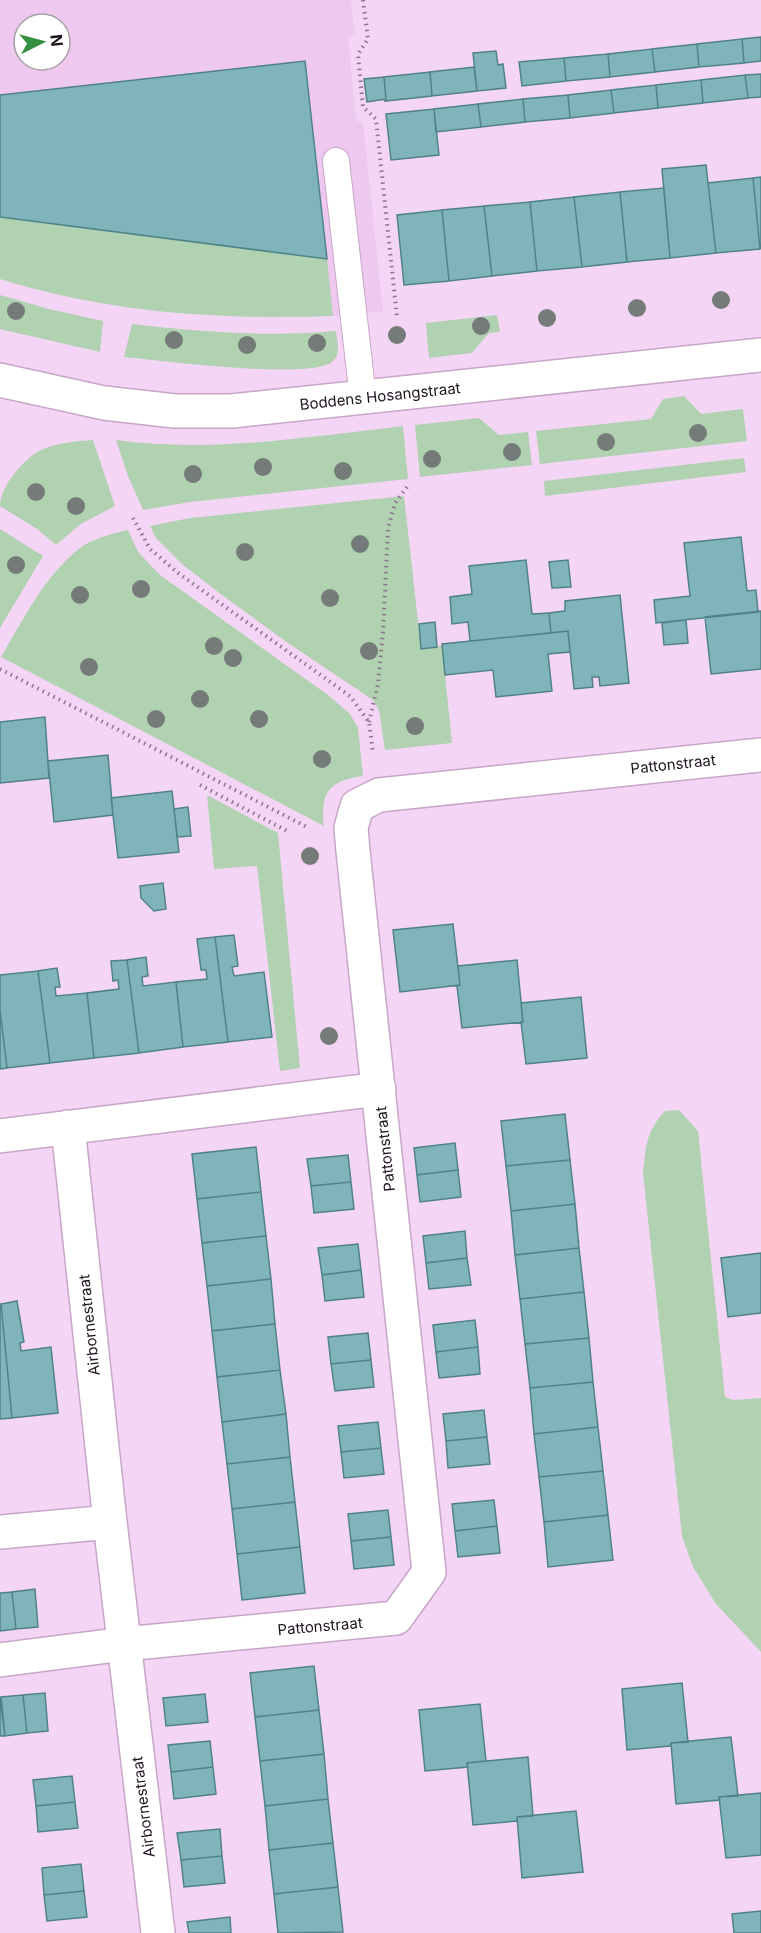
<svg xmlns="http://www.w3.org/2000/svg" width="761" height="1933" font-family="Inter,sans-serif">
<style>
.built{fill:#eec8ee;fill-rule:evenodd}
.green{fill:#b0d2b1}
.building{fill:#7fb4ba;stroke:#4f8389;stroke-width:1.5}
.lines{fill:none;stroke-linecap:round;stroke-linejoin:round}
.service-casing{stroke:#c6a7c6;stroke-width:28}
.minor-casing{stroke:#c6a7c6;stroke-width:36}
.tertiary-casing{stroke:#c6a7c6;stroke-width:36}
.path{stroke:#8b758c;stroke-width:4;stroke-dasharray:1.5 4.5;stroke-linecap:butt}
.service{stroke:#fff;stroke-width:26}
.minor{stroke:#fff;stroke-width:33}
.tertiary{stroke:#fff;stroke-width:33}
.tree{fill:#757b79}
.labels{text-anchor:middle;dominant-baseline:central;stroke-width:4.5;stroke-linejoin:round;paint-order:stroke}
.street-label{font-size:15px;fill:#1f1420;stroke:#fff}
</style>
<rect width="100%" height="100%" fill="#f5d5f6"/>
<path class="built" d="M0,0H351L355,35L348,36L356,121L363,122L383,311L333,316L0,247ZM24,24H60V60H24Z"/>
<path class="green" d="M0,197L327,259L333,316C221,320 108,313 0,279Z
M0,295L49,309L103,321L100,352L0,329Z
M497,315L500,332L489,333L472,353L429,358L426,323Z
M132,324C200,332 268,337 336,331C337,341 341,354 333,361C314,381 158,360 124,357Z
M684,396L701,414L743,409L747,441L540,464L536,431L651,419L663,399Z
M479,418L499,435L528,432L532,465L420,477L415,425Z
M403,426L408,479L190,502L143,510L128,476L116,440C211,453 308,437 403,426Z
M93,440L115,506L81,524L56,545L37,529L0,506C0,487 24,458 41,450C57,443 75,441 93,440Z
M744,458L746,472L545,496L544,481Z
M404,496L421,648L442,646L452,743L385,750L379,710L373,700L285,641L222,595L183,565L156,538L150,526L190,518Z
M0,529L43,556L0,628Z
M128,530L138,552L160,575L328,695L350,714L358,728L363,776C329,781 320,792 324,826L1,657C23,620 45,575 80,548C93,538 112,534 128,530Z
M207,795L278,833L300,1068L280,1071L257,866L214,869Z
M679,1110L698,1131L725,1397L733,1400L761,1398V1652L716,1604L693,1567L682,1536L643,1173C646,1146 646,1132 665,1111Z"/>
<path class="building" d="M761,37V61L744,63L742,39Z
M742,39L744,63L699,67L697,44Z
M697,44L699,67L655,72L652,49Z
M652,49L655,72L610,77L608,54Z
M496,51L498,65L503,64L506,88L477,91L473,53Z
M608,54L610,77L566,81L564,58Z
M564,58L566,81L522,86L519,62Z
M305,61L327,259L0,217V95Z
M474,67L477,91L432,96L430,72Z
M430,72L432,96L385,101L386,99L384,77Z
M761,74V97L748,98L745,75Z
M745,75L748,98L703,103L701,80Z
M384,77L386,99L367,102L364,79Z
M701,80L703,103L658,108L656,85Z
M656,85L658,108L614,113L611,90Z
M611,90L614,113L570,118L568,95Z
M568,95L570,118L525,122L523,99Z
M523,99L525,122L481,127L478,104Z
M478,104L481,127L436,132L434,109Z
M434,109L439,155L391,160L386,114Z
M706,165L716,253L670,258L662,169Z
M761,177V248L760,249L753,178Z
M753,178L760,249L716,253L708,183Z
M664,188L670,258L627,262L620,192Z
M620,192L627,262L582,267L574,197Z
M574,197L582,267L537,271L530,202Z
M530,202L537,271L492,276L484,206Z
M484,206L492,276L449,281L442,210Z
M442,210L449,281L404,285L397,215Z
M741,537L747,591L756,590L758,612L656,623L654,600L690,596L684,543Z
M526,560L532,614L549,613L551,633L470,641L468,622L452,624L450,597L472,594L469,566Z
M568,560L571,587L552,588L549,562Z
M620,595L629,683L600,686L599,677H592L593,687L574,689L568,631L551,633L549,613L565,611V601Z
M761,611V669L711,674L705,617Z
M686,620L688,643L664,645L662,623Z
M435,622L437,647L421,649L419,624Z
M568,631L570,652L548,654L552,691L496,697L493,670L445,675L442,644Z
M45,717L49,778L0,783V722Z
M108,755L113,815L54,822L48,761Z
M172,791L179,852L118,858L111,798Z
M188,807L191,836L177,837L174,809Z
M163,883L166,909L154,911L141,898L140,886Z
M453,924L460,985L400,992L393,930Z
M234,935L238,966L232,967L234,976L264,972L272,1037L228,1042L215,937Z
M215,937L228,1042L183,1047L176,982L207,979L206,970H201L197,939Z
M146,957L148,976L142,977L143,986L176,982L183,1047L139,1053L127,960Z
M127,960L139,1053L94,1058L87,993L119,989L118,980L113,981L111,961Z
M517,960L523,1022L462,1028L457,986L460,985L458,966Z
M57,968L60,987H55L56,996L87,993L94,1058L50,1063L38,971Z
M38,971L50,1063L7,1068L0,1010V975Z
M581,997L587,1058L526,1064L521,1022H523L521,1003Z
M0,1010L7,1068L0,1069Z
M565,1114L570,1160L506,1166L501,1121Z
M455,1143L458,1170L417,1175L414,1148Z
M256,1147L261,1192L197,1199L192,1154Z
M348,1155L351,1182L311,1186L307,1159Z
M570,1160L575,1204L511,1211L506,1166Z
M458,1170L461,1197L420,1202L417,1175Z
M351,1182L354,1209L314,1213L311,1186Z
M261,1192L266,1236L202,1243L197,1199Z
M575,1204L579,1248L515,1255L511,1211Z
M465,1231L467,1258L426,1263L423,1236Z
M266,1236L271,1279L207,1286L202,1243Z
M358,1244L361,1270L322,1275L318,1248Z
M579,1248L584,1292L520,1299L515,1255Z
M761,1253V1313L728,1317L721,1258Z
M467,1258L471,1285L429,1289L426,1263Z
M361,1270L364,1297L325,1301L322,1275Z
M271,1279L275,1324L212,1331L207,1286Z
M584,1292L589,1338L525,1344L520,1299Z
M17,1301L24,1342L20,1343L21,1351L51,1347L58,1413L12,1418L1,1304Z
M1,1304L12,1418L0,1419V1305Z
M475,1320L478,1347L436,1352L433,1325Z
M275,1324L280,1370L217,1377L212,1331Z
M368,1333L371,1360L331,1364L328,1337Z
M589,1338L593,1382L530,1388L525,1344Z
M478,1347L480,1374L439,1378L436,1352Z
M371,1360L374,1387L335,1391L331,1364Z
M280,1370L286,1414L222,1422L217,1377Z
M593,1382L598,1427L534,1434L530,1388Z
M484,1410L487,1437L446,1441L443,1414Z
M286,1414L290,1457L227,1464L222,1422Z
M378,1422L381,1448L341,1452L338,1426Z
M598,1427L603,1471L539,1477L534,1434Z
M487,1437L490,1464L448,1468L446,1441Z
M381,1448L384,1474L344,1478L341,1452Z
M290,1457L295,1502L232,1509L227,1464Z
M603,1471L608,1515L544,1522L539,1477Z
M494,1500L497,1526L455,1531L452,1504Z
M295,1502L300,1547L237,1554L232,1509Z
M388,1510L391,1537L351,1541L348,1514Z
M608,1515L613,1560L548,1567L544,1522Z
M497,1526L500,1553L458,1557L455,1531Z
M391,1537L394,1565L354,1569L351,1541Z
M300,1547L305,1593L242,1600L237,1554Z
M35,1589L38,1627L16,1629L12,1592Z
M12,1592L16,1629L0,1631V1593Z
M314,1666L319,1710L255,1717L250,1673Z
M682,1683L688,1742L671,1743L670,1746L627,1750L622,1689Z
M45,1693L48,1731L27,1733L23,1695Z
M205,1694L208,1722L166,1726L163,1698Z
M23,1695L27,1733L5,1736L1,1697Z
M0,1697L5,1736H0Z
M480,1704L486,1761L467,1763L468,1767L425,1771L419,1710Z
M319,1710L324,1754L260,1761L255,1717Z
M731,1737L738,1796L719,1797L720,1800L676,1804L671,1743Z
M210,1741L213,1767L171,1772L168,1745Z
M324,1754L328,1799L265,1806L260,1761Z
M528,1757L533,1816L517,1817V1821L473,1825L467,1763Z
M213,1767L216,1794L174,1799L171,1772Z
M72,1776L75,1802L36,1806L33,1780Z
M761,1793V1855L726,1858L719,1797Z
M328,1799L333,1843L269,1850L265,1806Z
M75,1802L78,1828L38,1832L36,1806Z
M576,1811L583,1872L522,1878L517,1817Z
M220,1829L222,1856L181,1860L177,1833Z
M333,1843L338,1887L274,1894L269,1850Z
M222,1856L225,1883L184,1887L181,1860Z
M81,1864L84,1891L44,1895L42,1868Z
M338,1887L343,1932L278,1933L274,1894Z
M84,1891L87,1917L47,1921L44,1895Z
M761,1911V1933H734L732,1914Z
M230,1917L231,1933H189L187,1922Z"/>
<g class="lines">
<defs>
<path id="service" d="M336,161L363,398"/>
<path id="minor" d="M68,1127L110,1522L158,1933
M0,1136L379,1089
M0,1532L110,1522
M0,1660L124,1644L396,1618L429,1572L353,851L351,828L357,806L379,795L761,755"/>
<path id="tertiary" d="M0,380L104,403L175,411H232L761,355"/>
</defs>
<use href="#service" class="service-casing"/>
<use href="#minor" class="minor-casing"/>
<use href="#tertiary" class="tertiary-casing"/>
<path class="path" d="M363,0L368,39L358,54L363,107L376,119L397,317
M133,518L150,549L178,573L350,696L369,722L373,753
M0,669L309,828
M369,722L378,684L383,632L388,528L395,503L407,487
M200,785L289,832"/>
<use href="#service" class="service"/>
<use href="#minor" class="minor"/>
<use href="#tertiary" class="tertiary"/>
</g>
<g class="tree">
<circle cx="721" cy="300" r="9"/>
<circle cx="637" cy="308" r="9"/>
<circle cx="16" cy="311" r="9"/>
<circle cx="547" cy="318" r="9"/>
<circle cx="481" cy="326" r="9"/>
<circle cx="397" cy="335" r="9"/>
<circle cx="174" cy="340" r="9"/>
<circle cx="317" cy="343" r="9"/>
<circle cx="247" cy="345" r="9"/>
<circle cx="698" cy="433" r="9"/>
<circle cx="606" cy="442" r="9"/>
<circle cx="512" cy="452" r="9"/>
<circle cx="432" cy="459" r="9"/>
<circle cx="263" cy="467" r="9"/>
<circle cx="343" cy="471" r="9"/>
<circle cx="193" cy="474" r="9"/>
<circle cx="36" cy="492" r="9"/>
<circle cx="76" cy="506" r="9"/>
<circle cx="360" cy="544" r="9"/>
<circle cx="245" cy="552" r="9"/>
<circle cx="16" cy="565" r="9"/>
<circle cx="141" cy="589" r="9"/>
<circle cx="80" cy="595" r="9"/>
<circle cx="330" cy="598" r="9"/>
<circle cx="214" cy="646" r="9"/>
<circle cx="369" cy="651" r="9"/>
<circle cx="233" cy="658" r="9"/>
<circle cx="89" cy="667" r="9"/>
<circle cx="200" cy="699" r="9"/>
<circle cx="156" cy="719" r="9"/>
<circle cx="259" cy="719" r="9"/>
<circle cx="415" cy="726" r="9"/>
<circle cx="322" cy="759" r="9"/>
<circle cx="310" cy="856" r="9"/>
<circle cx="329" cy="1036" r="9"/>
</g>
<g class="labels">
<g class="street-label">
<text transform="translate(380 396) rotate(-6)">Boddens Hosangstraat</text>
<text transform="translate(673 764) rotate(-6)">Pattonstraat</text>
<text transform="translate(385 1149) rotate(-96)">Pattonstraat</text>
<text transform="translate(89 1325) rotate(-96)">Airbornestraat</text>
<text transform="translate(320 1626) rotate(-5)">Pattonstraat</text>
<text transform="translate(143 1807) rotate(-97)">Airbornestraat</text>
</g>
</g>
<g transform="translate(42 42) rotate(84)"><circle r="28" fill="#ffffff" stroke="#a5a1a6" stroke-width="1.5"/>
<path d="M0-4.5L10 22L0 15L-10 22Z" fill="#348f40"/>
<text y="-9" font-size="16" font-weight="bold" text-anchor="middle" fill="#1f1420">N</text>
</g>
</svg>
